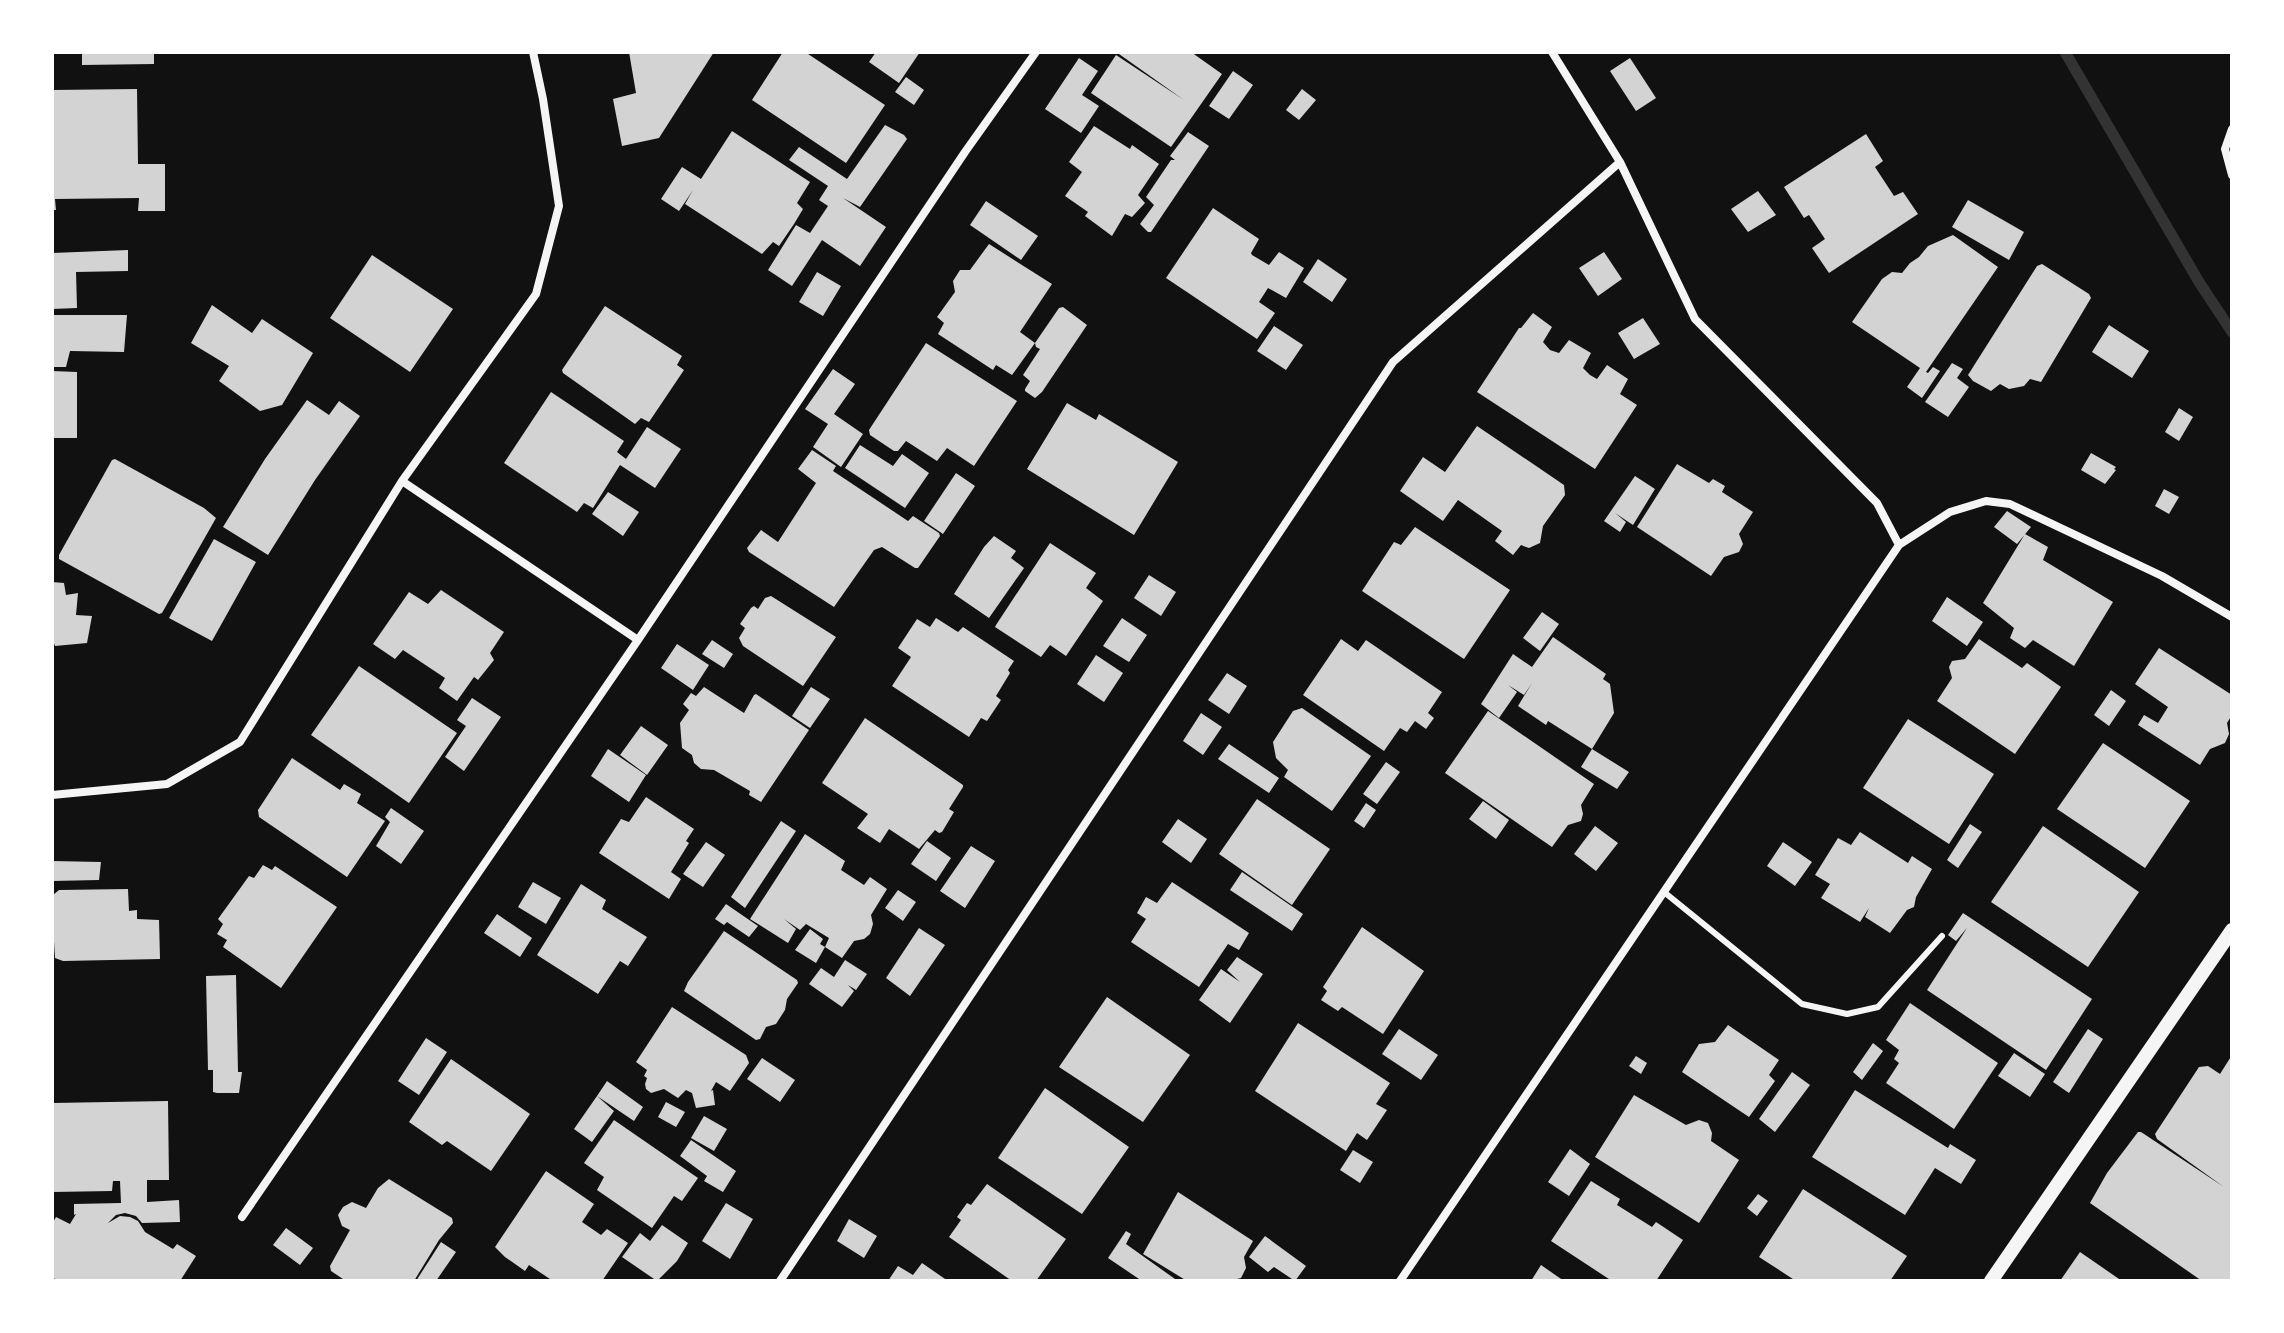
<svg xmlns="http://www.w3.org/2000/svg" width="2284" height="1333" font-family="Literata,serif">
<style>
.lines{fill:none;stroke-linecap:round;stroke-linejoin:round}
.stream{stroke:#333;stroke-width:11}
.building{fill:#d3d3d3}
.service{stroke:#f5f5f5;stroke-width:6}
.minor{stroke:#f5f5f5;stroke-width:8}
.tertiary{stroke:#f5f5f5;stroke-width:14}
</style>
<rect width="100%" height="100%" fill="#111"/>
<g class="lines">
<path class="stream" d="M2065,52L2199,282L2232,332"/>
</g>
<path class="building" d="M82,52H154V64L82,65Z
M629,52H714L659,138L622,146L613,99L636,93Z
M783,52H805L885,105L846,163L752,100Z
M876,52H920L899,83L869,62Z
M1120,52H1191L1222,74L1171,147L1091,93L1116,55L1184,100L1119,54Z
M1079,58L1098,71L1082,95L1099,106L1081,133L1045,109Z
M1630,58L1656,98L1636,111L1610,71Z
M1233,71L1253,85L1229,119L1209,106Z
M906,77L924,90L914,105L895,92Z
M137,89L138,164H165V211H138L139,198L55,199L56,210H52V90Z
M1302,89L1316,100L1299,120L1286,110Z
M885,125L904,135L907,139L860,207L843,198L886,227L860,266L822,240L792,286L768,270L796,225L810,233L828,206L819,200L828,186L789,160L799,147L847,179Z
M1094,126L1130,149L1132,145L1159,164L1138,195L1145,203L1132,217L1125,214L1112,236L1085,216L1088,212L1065,196L1082,172L1069,162Z
M732,131L810,182L797,203L803,209L794,224L779,246L773,242L762,254L685,204L693,190L679,211L661,199L682,167L701,179Z
M1188,132L1209,146L1151,232H1148L1140,224L1154,205L1146,197L1171,160H1175L1170,156Z
M1866,134L1883,161L1875,167L1894,196L1903,192L1918,214L1829,273L1812,248L1825,239L1809,215L1804,218L1784,187Z
M1758,191L1776,215L1748,232L1731,209Z
M1968,200L2024,232L2009,260L1952,227Z
M986,201L1038,236L1021,260L970,225Z
M1213,208L1259,239L1251,253L1252,255L1269,265L1279,252L1304,268L1286,298L1268,288L1259,302L1275,313L1257,339L1166,278Z
M1953,235L1998,267L1926,372L1928,373L1933,367L1940,371L1922,398L1907,387L1920,368L1852,322L1882,279L1892,272L1902,273L1910,263L1919,257L1928,246Z
M989,244L1052,284L1020,332L1035,343L1012,375L996,365L993,370L938,334L944,323L937,317L955,292L953,281L960,270H970Z
M128,250V271L76,272L77,308L52,309V253Z
M1604,252L1622,279L1598,296L1579,268Z
M372,255L453,309L410,372L330,318Z
M1318,259L1347,279L1332,302L1303,282Z
M2042,264L2089,294L2091,298L2041,382L2030,379L2024,386L2009,389L2000,384L1991,391L1973,381L1968,375L2037,266Z
M817,272L841,286L823,316L799,302Z
M212,305L252,333L262,319L313,353L282,405L260,411L219,381L229,366L191,343Z
M605,306L682,356L677,365L684,370L649,422L641,418L635,424L563,373L562,370Z
M1063,307L1087,325L1042,392L1035,398L1025,391V389L1030,381L1023,375L1040,349L1036,347L1035,343L1059,308Z
M1533,313L1552,327L1543,342L1550,350L1559,353L1569,340L1591,353L1583,368L1590,375L1597,379L1607,365L1628,379L1620,394L1637,405L1595,469L1477,392L1519,328H1521Z
M52,315H127L124,352L70,351L66,367H52Z
M1643,318L1660,344L1634,359L1618,333Z
M2109,325L2149,351L2132,378L2092,352Z
M1274,326L1303,345L1286,370L1257,351Z
M926,343L1017,401L974,466L947,448L937,461L906,441L898,451H894L870,435L869,430Z
M1952,363L1963,369L1957,378L1969,387L1948,417L1925,402Z
M833,369L855,384L834,414L863,434L841,467L813,447L828,424L805,409Z
M52,371L77,372V438H52Z
M551,392L624,441L617,452L626,459L647,427L681,449L655,488L620,465L593,508L584,503L577,512L504,463Z
M307,400L329,415L339,401L360,416L315,480L268,555L223,527L265,459Z
M1067,403L1096,420L1099,414L1178,462L1134,535L1027,469Z
M2179,408L2193,417L2179,441L2165,432Z
M1477,426L1564,485L1565,495L1543,526L1540,543L1529,548L1521,545L1513,555L1495,541L1502,531L1458,500L1443,521L1400,491L1423,457L1445,472Z
M860,445L893,466L902,454L929,473L905,508L845,468Z
M812,450L836,466L833,471L908,521L913,516L939,533L940,536L918,568H915L882,547L874,550L834,607L749,552L747,548L761,530L778,542L816,483L798,469Z
M2091,453L2116,467L2114,469L2116,470L2105,484L2081,470Z
M115,459L204,508L216,518L162,613L159,614L59,559V555L112,460Z
M1677,464L1709,483L1713,479L1725,486L1722,492L1753,512L1739,534L1743,544L1739,552L1724,557L1711,576L1637,527Z
M956,473L975,486L943,534L924,521Z
M1635,476L1655,489L1633,525L1615,513L1626,522L1620,532L1604,521Z
M2164,489L2179,497L2169,514L2155,506Z
M608,492L639,512L623,536L592,514Z
M2007,511L2031,527L2017,544L1994,527Z
M1415,527L1510,590L1464,659L1362,591L1394,542L1401,545Z
M2025,534L2048,547L2043,560L2113,602L2074,666L2033,640L2025,648L2010,638L2014,628L1983,603Z
M994,536L1016,551L1011,558L1024,568L989,618L954,594L984,547Z
M214,539L256,562L212,641L169,618Z
M1050,543L1096,573L1086,588L1103,601L1066,656L1050,645L1041,657L995,627L996,625Z
M1149,575L1176,592L1161,616L1134,598Z
M52,582L64,583L66,595L78,593L76,615L92,616L87,643L55,646L52,638Z
M441,590L504,632L490,653L494,660L478,680L474,677L457,701L439,688L445,678L403,650L395,659L373,644L409,592L428,604Z
M771,596L836,637L803,686L743,646L739,638L745,628L740,624L751,608L754,606L758,609L765,598Z
M1947,597L1983,622L1967,646L1932,621Z
M1542,612L1559,624L1540,651L1523,638Z
M936,618L958,632L963,627L1014,661L1008,670L1010,673L996,696L1001,700L987,721L981,718L969,737L892,686L911,657L898,648L917,619L930,627Z
M1122,618L1147,635L1129,662L1103,646Z
M1553,637L1606,674L1603,679L1610,684L1614,713L1592,749L1548,721L1546,725L1518,706L1532,683L1524,695L1508,685L1517,692L1499,718L1481,704L1513,654L1532,667Z
M1341,639L1358,651L1366,640L1442,692L1428,713L1434,718L1426,729L1415,721L1407,732L1400,728L1384,751L1303,695Z
M1979,639L2022,668L2027,663L2061,687L2015,754L1937,701L1952,678L1949,667L1952,661L1965,659Z
M712,640L733,654L724,668L702,654Z
M677,644L709,665L693,690L661,668Z
M2159,648L2232,695V715L2227,723L2229,734L2225,743L2210,749L2200,765L2138,725L2144,715L2158,723L2168,707L2135,684Z
M1096,655L1123,673L1104,702L1077,684Z
M359,666L457,733L409,803L311,735Z
M1227,673L1247,686L1229,714L1208,700Z
M704,687L744,713L754,695L756,694L809,730L761,802L749,795L750,791L714,770L701,769L694,763L692,755L682,748L680,723L689,710L683,704L691,693L696,696Z
M811,687L830,699L810,728L792,716Z
M2111,690L2126,701L2109,726L2094,715Z
M472,698L501,717L464,771L445,757L466,726L457,720Z
M1302,708L1371,756L1332,811L1284,777L1288,770L1276,758L1273,742L1293,711Z
M1488,711L1594,784L1581,805L1583,814L1581,821L1568,825L1552,847L1445,773Z
M1201,713L1222,727L1203,755L1183,741Z
M865,718L963,785V787L949,809L954,812L942,832L939,833L935,830L919,849L889,829L880,843L857,828L868,814L822,783Z
M1908,719L1994,774L1949,844L1863,788Z
M641,726L668,745L647,775L620,755Z
M2103,743L2190,801L2145,868L2057,809Z
M1229,744L1279,778L1269,793L1218,759Z
M608,749L646,775L629,802L591,776Z
M1592,749L1629,772L1617,789L1581,767Z
M292,758L340,790L344,784L361,794L357,803L385,821L347,877L259,817L258,810Z
M1386,762L1400,772L1377,804L1363,794Z
M646,797L694,829L686,841L689,843L671,872L681,879L669,899L599,853L621,819L629,822Z
M1257,799L1330,849L1292,905L1219,854Z
M1483,801L1509,820L1496,839L1469,819Z
M1366,803L1376,810L1364,828L1354,821Z
M391,808L424,831L401,864L376,846L390,822L385,817Z
M1178,819L1207,839L1191,863L1162,842Z
M781,821L796,831L745,908L731,897Z
M1970,824L1982,832L1958,868L1947,860Z
M1595,826L1618,843L1596,871L1574,854Z
M2043,826L2139,892L2088,967L1991,902Z
M1860,832L1908,863L1912,856L1932,869L1916,897L1914,907L1907,910L1890,933L1865,917L1869,908L1860,922L1821,898L1830,884L1815,875L1838,838L1851,845Z
M805,834L845,861L841,870L864,885L870,877L887,889L871,915L873,924L870,934L864,939L854,941L842,958L825,947L829,938L806,924L800,930L784,919L796,929L788,943L750,919Z
M927,841L951,858L936,881L911,864Z
M706,842L725,855L703,887L683,874Z
M1783,842L1812,862L1795,886L1767,866Z
M971,846L995,861L965,908L940,891Z
M52,861L101,862L99,880L52,881Z
M263,865L272,870L275,866L337,907L281,988L223,947L227,940L217,934L223,924L218,919L249,876L254,878Z
M1242,872L1303,914L1292,931L1230,890Z
M533,882L561,898L546,924L518,907Z
M1172,882L1249,933L1239,950L1228,944L1199,987L1131,942L1146,919L1137,913L1146,897L1157,903Z
M581,884L606,900L602,909L647,937L628,966L620,961L598,994L537,955Z
M128,889L129,911L137,910V919L159,920L160,959L63,961L55,958L52,909L53,895L59,890Z
M898,890L916,902L903,921L885,908Z
M726,904L758,926L749,937L727,922L724,925L715,919Z
M1963,913L2092,999L2046,1070L1927,990L1967,928L1956,941L1948,935Z
M497,914L532,938L520,957L484,933Z
M1362,927L1424,971L1383,1034L1342,1007L1338,1011L1321,1000L1327,991L1323,987Z
M919,928L945,945L910,996L886,978Z
M810,929L823,939L820,944L825,947L816,963L795,950Z
M724,931L797,980L798,983L787,999L785,1010L776,1024L766,1027L760,1039L756,1040L684,991L688,982Z
M1237,957L1263,974L1230,1023L1199,1000L1221,969L1240,982L1227,970Z
M845,960L867,974L856,990L848,985L854,991L842,1007L809,984L821,968L834,977Z
M236,975L238,1072H242L239,1093H217L213,1092V1070H208L206,976Z
M1107,997L1190,1055L1143,1122L1059,1067Z
M1910,1003L1998,1063L1954,1129L1886,1083L1899,1063L1894,1059L1899,1050L1886,1040Z
M672,1007L746,1055L749,1063L730,1091L716,1082L711,1091L713,1090L715,1105L696,1108L692,1093L686,1090L678,1098L664,1089L651,1093L646,1089L645,1084L647,1078L644,1076L647,1070L636,1062Z
M1298,1023L1390,1083L1376,1104L1387,1110L1367,1140L1357,1133L1346,1151L1255,1091Z
M1728,1025L1779,1060L1769,1075L1775,1081L1749,1117L1682,1072L1699,1044L1715,1042Z
M1399,1029L1438,1055L1421,1080L1382,1054Z
M2088,1029L2103,1039L2069,1093L2053,1082Z
M426,1038L447,1052L419,1095L398,1081Z
M1873,1043L1883,1051L1862,1080L1853,1072Z
M2014,1053L2045,1074L2030,1097L1998,1076Z
M2232,1055V1281H2202L2090,1203L2107,1173L2138,1132H2141L2224,1187L2157,1139L2155,1134L2199,1067L2208,1066L2220,1074Z
M1636,1056L1647,1063L1641,1074L1629,1066Z
M762,1058L795,1080L780,1102L747,1079Z
M451,1059L530,1114L491,1171L447,1141L442,1145L409,1122Z
M1792,1072L1810,1085L1775,1132L1759,1119Z
M607,1081L643,1107L634,1121L597,1096Z
M1045,1088L1129,1147L1082,1214L998,1158Z
M1855,1090L1948,1148L1950,1144L1976,1160L1961,1184L1935,1168L1905,1215L1812,1157Z
M1634,1095L1686,1125L1699,1120L1708,1123L1712,1133L1711,1141L1739,1160L1699,1223L1595,1157Z
M597,1096L614,1111L592,1142L574,1129Z
M168,1101L169,1180H147V1202L179,1200L180,1222L142,1223L136,1216L125,1213L116,1215L108,1223L120,1216L130,1217L138,1221L145,1232L173,1249L177,1244L196,1256L180,1281H58L52,1277V1224L56,1217L70,1224L76,1214L74,1215V1204L121,1203L120,1181H113L112,1191L52,1192V1103Z
M666,1102L685,1112L676,1127L658,1117Z
M704,1116L727,1129L714,1151L691,1138Z
M614,1120L698,1178L682,1201L674,1196L652,1228L597,1190L604,1177L584,1163Z
M691,1140L736,1171L723,1192L704,1181L707,1176L680,1156Z
M1570,1149L1590,1164L1569,1196L1548,1182Z
M1353,1150L1373,1162L1360,1183L1340,1170Z
M546,1171L594,1204L582,1222L601,1235L607,1229L628,1243L602,1281H553L529,1265L525,1271L505,1257L495,1247Z
M389,1179L452,1218L453,1223L439,1240L414,1281H346L331,1271L330,1266L350,1230L342,1226L338,1215L343,1207L352,1202L366,1208L378,1188Z
M1591,1181L1620,1199L1617,1205L1652,1227L1656,1222L1683,1240L1656,1281H1612L1551,1241Z
M987,1184L1066,1239L1036,1281H1012L949,1237L961,1220L957,1217L967,1203L971,1205Z
M1803,1189L1907,1256L1890,1281H1796L1759,1257Z
M1178,1192L1253,1241L1244,1257L1246,1268L1241,1278L1229,1281H1187L1143,1254Z
M1758,1194L1768,1201L1757,1216L1747,1208Z
M726,1203L753,1219L730,1259L702,1241Z
M849,1219L877,1236L864,1258L837,1241Z
M662,1225L688,1243L677,1261L657,1281L622,1257L640,1233L650,1241Z
M286,1228L313,1248L300,1265L273,1245Z
M1126,1231L1131,1234L1126,1244L1175,1279L1174,1281H1142L1108,1258Z
M1265,1236L1306,1266L1295,1281L1274,1267L1268,1272L1249,1257Z
M441,1242L456,1252L436,1281H416Z
M2080,1252L2122,1281H2060Z
M922,1263L948,1281H888L898,1266L913,1275Z
M1541,1265L1564,1281H1531Z"/>
<g class="lines">
<path class="service" d="M1664,892L1802,1004L1847,1014L1878,1007L1942,936"/>
<path class="minor" d="M1552,52L1620,162L1695,319L1877,503L1899,545
M2232,129L2225,149L2232,175
M402,481L638,640
M52,795L167,784L240,742L402,481L536,294L559,206L543,99L533,52
M242,1217L638,640L965,152L1036,52
M780,1281L1393,362L1620,162
M1400,1281L1899,545L1950,512L1986,501L2010,504L2162,576L2232,617"/>
<path class="tertiary" d="M1991,1281L2232,930"/>
</g>
<rect width="2284" height="1333" fill="none" stroke="#ffffff" stroke-width="108"/>
</svg>
